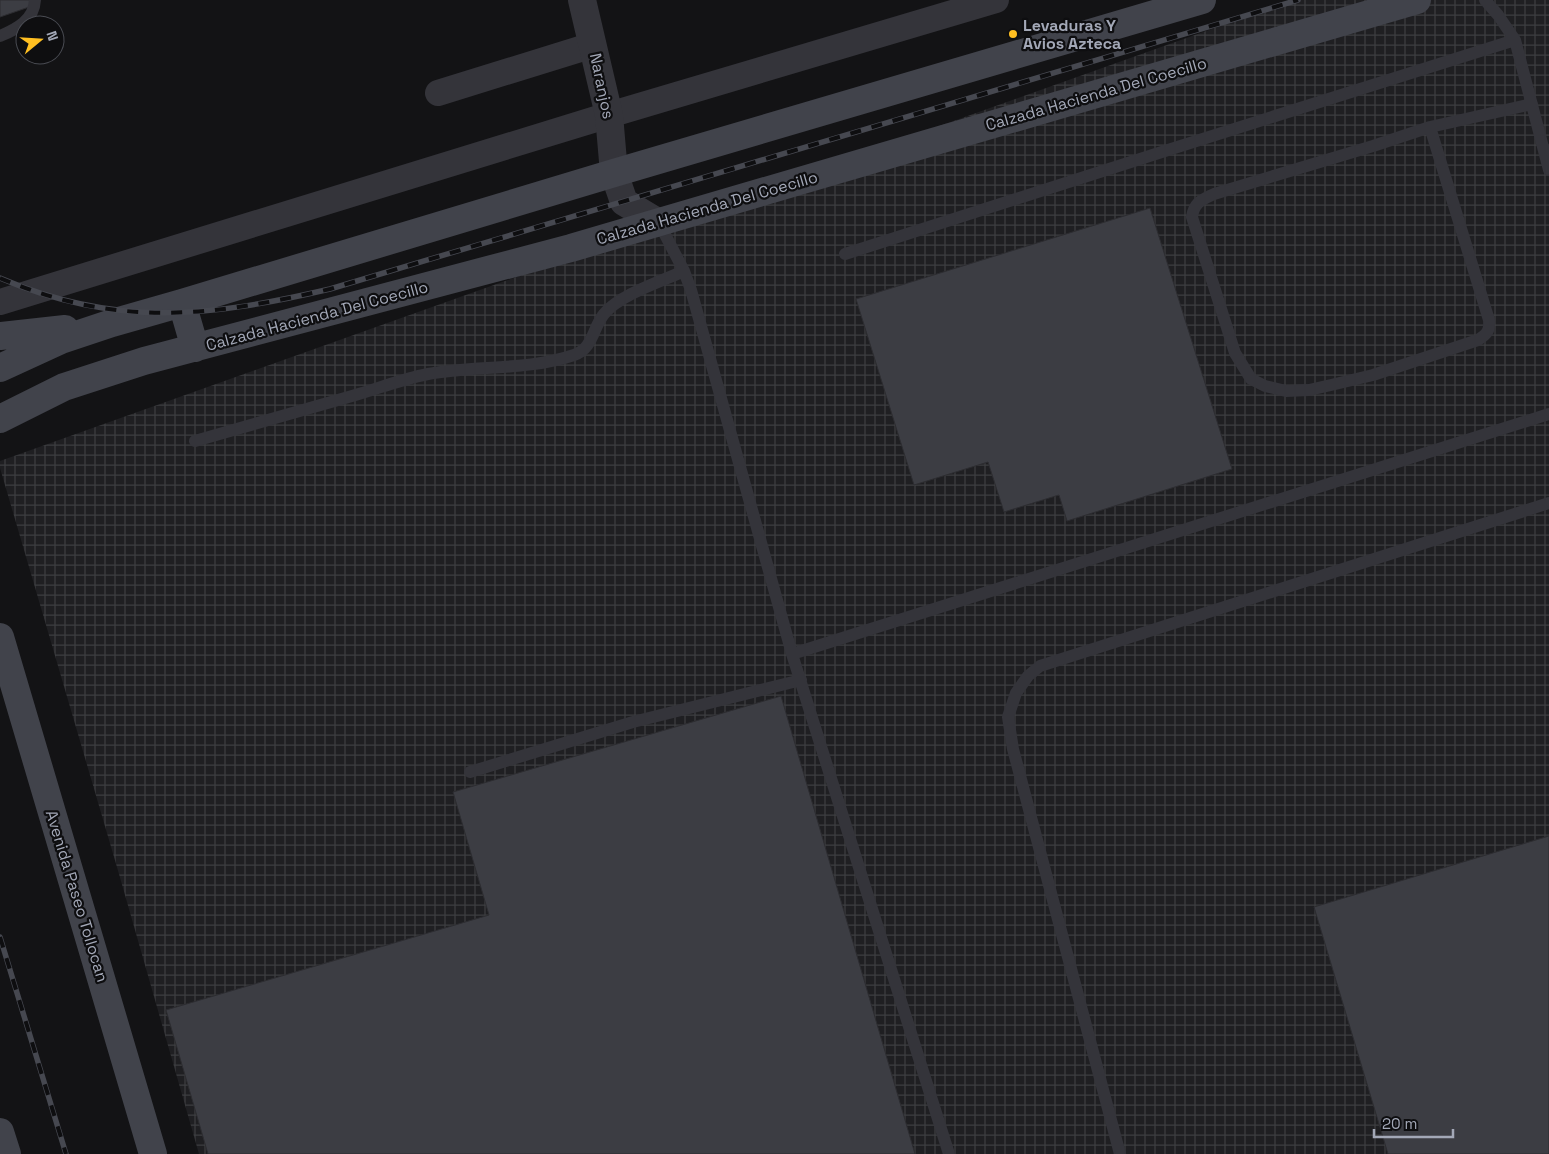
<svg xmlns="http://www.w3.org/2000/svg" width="1549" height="1154" font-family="'Space Grotesk',sans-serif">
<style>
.industrial{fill:url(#industrial-grid)}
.building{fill:#3c3d43;stroke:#2d2d31}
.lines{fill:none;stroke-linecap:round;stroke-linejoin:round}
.service{stroke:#34343a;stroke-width:12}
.minor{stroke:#34343a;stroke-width:26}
.tertiary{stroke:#34343a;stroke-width:28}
.secondary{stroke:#41434b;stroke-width:28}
.rail-casing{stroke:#464850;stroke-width:5.5}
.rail{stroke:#0e0e10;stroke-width:4;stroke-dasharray:11;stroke-linecap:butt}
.poi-dot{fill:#ffbf21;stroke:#0e0e10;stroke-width:2}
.labels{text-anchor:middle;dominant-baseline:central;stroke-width:4.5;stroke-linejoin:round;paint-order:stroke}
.poi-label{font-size:16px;font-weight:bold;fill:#a3a8b7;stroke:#0e0e10;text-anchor:start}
.street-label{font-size:16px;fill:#a3a8b7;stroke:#0e0e10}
</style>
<defs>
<pattern id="industrial-grid" width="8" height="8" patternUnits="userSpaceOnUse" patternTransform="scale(1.25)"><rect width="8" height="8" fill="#1f1f22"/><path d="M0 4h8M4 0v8" fill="none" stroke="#3c3d40"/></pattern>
</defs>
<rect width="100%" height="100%" fill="#131315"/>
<path class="industrial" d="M1293,0H1549V1154H199L119,874L0,468V461Z"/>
<path class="building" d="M0,0H30L32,6L0,17Z
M1150,208L1232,469L1067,521L1059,495L1004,512L988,462L914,485L856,299Z
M781,696L915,1154H208L166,1010L489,915L453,792Z
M1549,836V1154H1388L1314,907Z"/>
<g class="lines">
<path class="service" d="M1485,0L1498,15L1515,40L1549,170
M0,36C17,29 34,20 35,0
M1430,127L1489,320C1490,331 1487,334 1478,340L1373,375L1331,385L1309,390L1286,391L1265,386L1251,379L1235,353L1192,217C1194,202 1202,200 1214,194L1373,146Z
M1430,127L1532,104
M659,223L684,271L691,290L792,654L949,1154
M845,254L1168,150L1515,40
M195,441C247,426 299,411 352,396C377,389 402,379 428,374C476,365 527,371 574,355C593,349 593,327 604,314C619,295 662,281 684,271
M792,654L1549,414
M470,772L633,722L801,680
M1120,1154L1013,749L1008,717L1016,693L1028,676L1040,666L1549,503"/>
<path class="minor" d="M438,93L593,45
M0,302L609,115L996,0"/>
<path class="tertiary" d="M582,0L609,115L614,173L624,202L659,223"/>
<path class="secondary" d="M182,303L195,348
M0,336L65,329
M0,368L61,340L112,323L182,303L614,173L1202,0
M0,419L64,387L144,361L571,248L1417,0
M0,637L153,1154
M0,1132L7,1154"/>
<defs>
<path id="rail" d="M0,278C117,328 210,317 330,289L1298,0
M0,937L66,1154"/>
</defs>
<use href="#rail" class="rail-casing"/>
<use href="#rail" class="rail"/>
</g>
<circle class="poi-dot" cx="1013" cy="34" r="5"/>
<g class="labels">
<g class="poi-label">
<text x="1023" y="25">Levaduras Y<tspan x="1023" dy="18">Avios Azteca</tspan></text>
</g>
<g class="street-label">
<text transform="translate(602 86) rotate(78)">Naranjos</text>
<text transform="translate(1096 94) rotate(-16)">Calzada Hacienda Del Coecillo</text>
<text transform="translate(707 208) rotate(-16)">Calzada Hacienda Del Coecillo</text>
<text transform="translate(317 316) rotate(-15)">Calzada Hacienda Del Coecillo</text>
<text transform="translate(77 896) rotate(73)">Avenida Paseo Tollocan</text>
</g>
</g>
<g transform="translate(40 40) rotate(72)"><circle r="24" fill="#0e0e10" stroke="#4a4c53"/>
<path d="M0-4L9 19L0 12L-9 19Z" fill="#ffbf21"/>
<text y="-8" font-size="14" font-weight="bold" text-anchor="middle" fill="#a3a8b7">N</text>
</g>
<path d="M1374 1129v8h79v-8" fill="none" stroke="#a3a8b7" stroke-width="2.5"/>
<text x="1382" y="1129" font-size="15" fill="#a3a8b7" stroke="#0e0e10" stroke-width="4" paint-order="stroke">20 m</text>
</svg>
